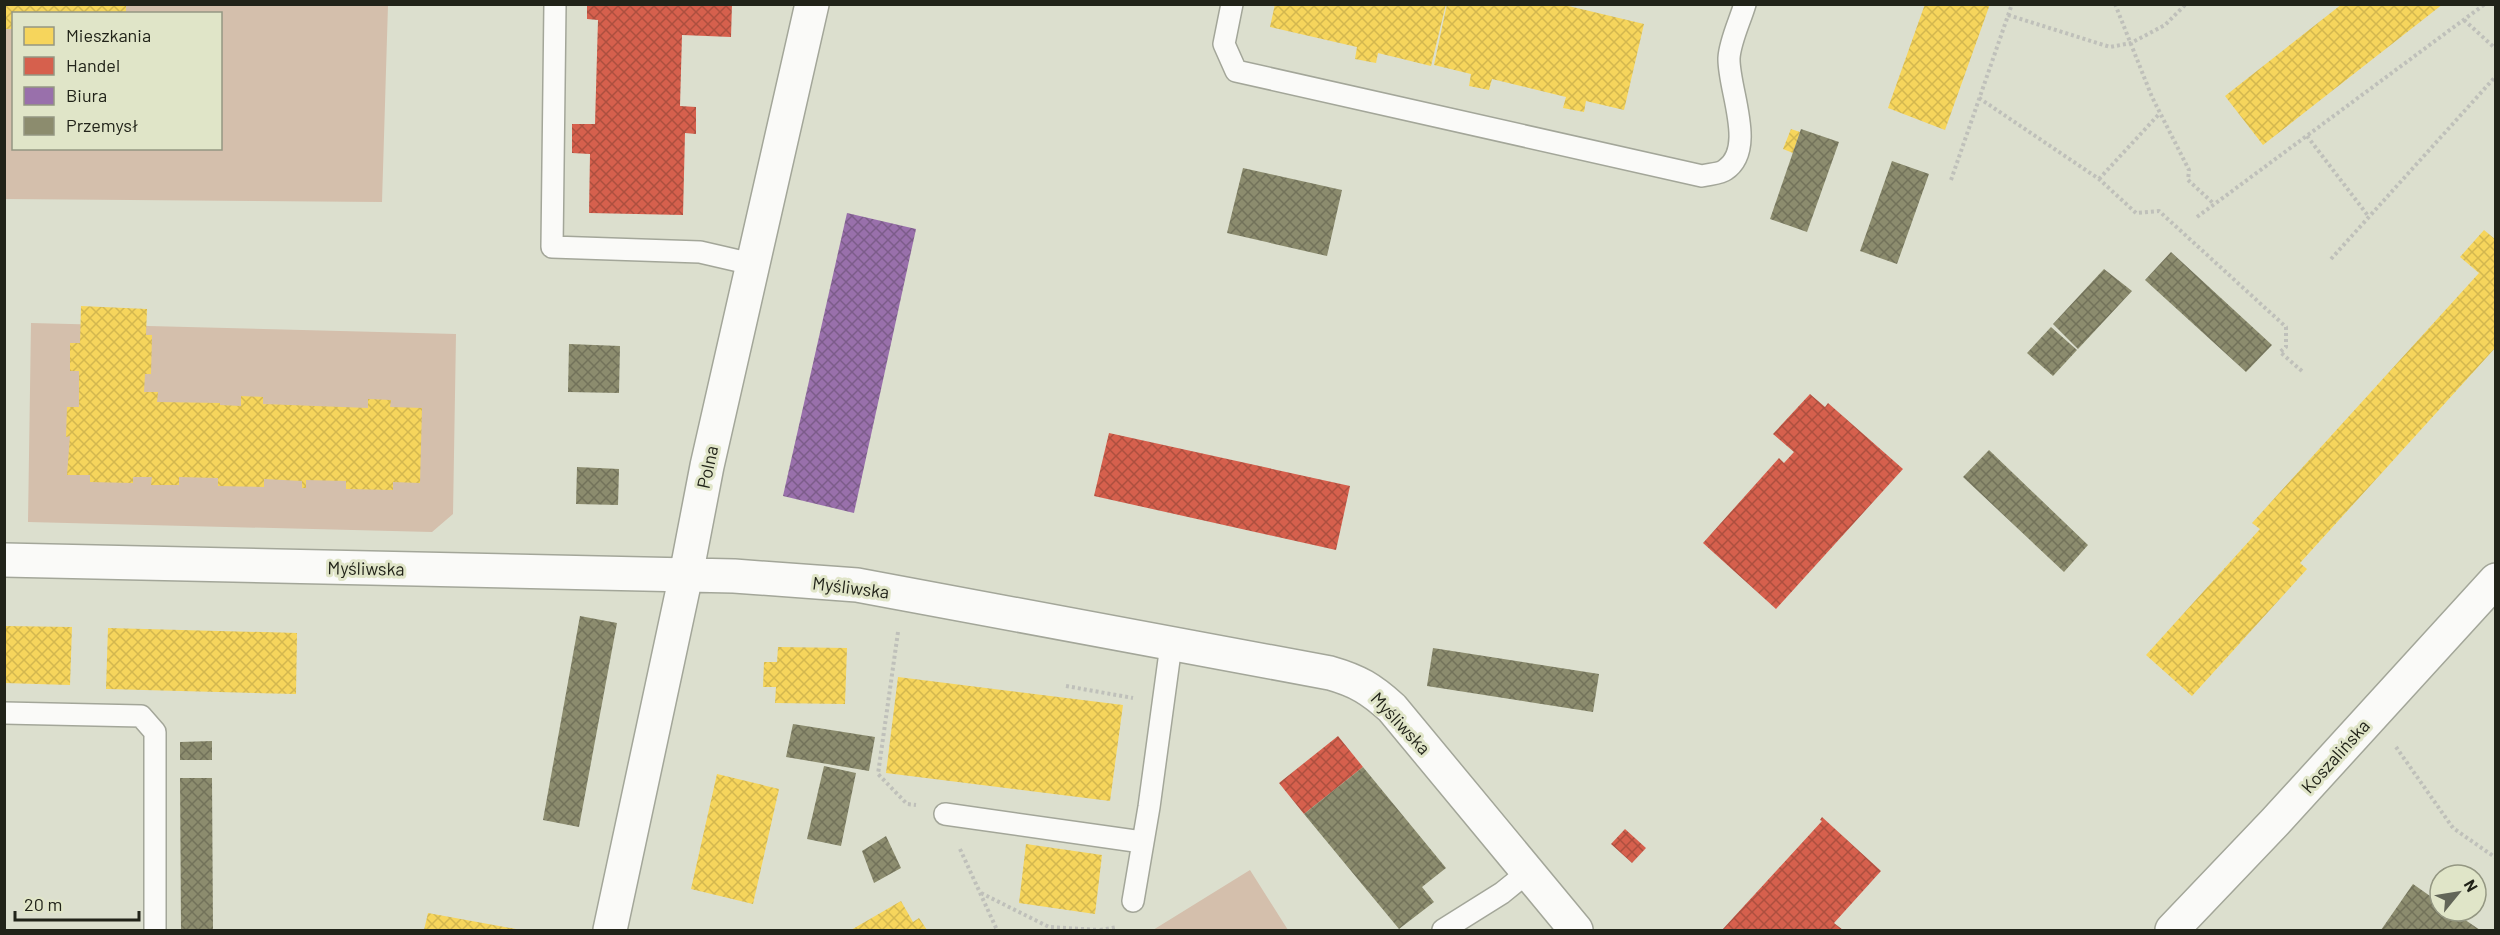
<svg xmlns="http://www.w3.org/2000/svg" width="2500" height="935" font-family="Barlow,sans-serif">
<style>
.green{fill:#d4bfac;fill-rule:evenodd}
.homes{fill:url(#homes-cross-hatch)}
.shops{fill:url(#shops-cross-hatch)}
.offices{fill:url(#offices-cross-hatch)}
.industry{fill:url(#industry-cross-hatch)}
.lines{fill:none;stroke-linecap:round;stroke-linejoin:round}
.service-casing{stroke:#a3a699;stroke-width:24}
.minor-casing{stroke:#a3a699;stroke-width:36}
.tertiary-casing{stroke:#a3a699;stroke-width:36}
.path{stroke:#bfc0ba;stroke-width:4;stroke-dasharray:3 3;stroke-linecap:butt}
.service{stroke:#fafaf8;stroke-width:21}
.minor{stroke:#fafaf8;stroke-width:33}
.tertiary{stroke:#fafaf8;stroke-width:33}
.labels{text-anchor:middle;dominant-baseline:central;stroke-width:6;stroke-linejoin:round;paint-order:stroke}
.street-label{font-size:18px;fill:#212319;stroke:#e0e5c8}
</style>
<defs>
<pattern id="homes-cross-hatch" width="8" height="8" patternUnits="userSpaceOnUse" patternTransform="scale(1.5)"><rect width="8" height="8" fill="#f6d55c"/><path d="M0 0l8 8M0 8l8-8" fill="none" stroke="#d3b74f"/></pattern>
<pattern id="shops-cross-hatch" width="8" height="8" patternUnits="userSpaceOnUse" patternTransform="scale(1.5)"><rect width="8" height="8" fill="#d6604d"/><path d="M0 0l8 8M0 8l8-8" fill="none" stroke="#ad4f3f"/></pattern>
<pattern id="offices-cross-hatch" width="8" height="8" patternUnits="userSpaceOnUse" patternTransform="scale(1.5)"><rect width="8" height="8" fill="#9970ab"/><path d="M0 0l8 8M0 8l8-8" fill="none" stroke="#7c5c8a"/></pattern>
<pattern id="industry-cross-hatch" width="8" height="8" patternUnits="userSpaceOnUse" patternTransform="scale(1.5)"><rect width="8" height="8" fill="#8c8c6e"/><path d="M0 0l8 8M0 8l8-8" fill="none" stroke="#72725a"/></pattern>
</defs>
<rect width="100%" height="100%" fill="#dcdfce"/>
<path class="green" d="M5,5H388L382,202L5,199ZM14,14H220V148H14Z
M31,323L456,334L453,514L432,532L28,522Z
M1250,870L1288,930H1153Z"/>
<path class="homes" d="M4,4H126V14H14V29H4Z
M1275,4H1446L1431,66L1378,53L1376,63L1355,59L1357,47L1270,27Z
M1447,4H1560L1644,24L1624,110L1586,101L1584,112L1563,108L1566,97L1492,79L1489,90L1469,86L1471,74L1434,65Z
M1925,4H1990L1945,130L1888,108Z
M2342,4H2443L2263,145L2225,96Z
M1791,129L1800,132L1793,153L1783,149Z
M2484,230L2496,240V347L2300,563L2307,569L2192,696L2146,655L2260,529L2252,523L2479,273L2460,257Z
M81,306L147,309L146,335H152L151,374H145L144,392H158L157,402L220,403V405L241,406V396L263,397V404L368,408V399L391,400L390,407L422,408L420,483L393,482V490L346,489V481L306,480V488H302V481L264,479V487L218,486V478L179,477V485H151L152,477H133V483L90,482V475H67L70,436L66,437L67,407H79V371H70V343H80Z
M4,626L72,627L70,685L4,683Z
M108,628L297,633L296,694L106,689Z
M778,647L847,648L845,704L775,703L776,687H763L764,662H777Z
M898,677L1123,705L1110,801L886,773Z
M717,774L779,789L753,904L691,889Z
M1026,844L1102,855L1095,914L1019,903Z
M901,901L913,922L919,918L927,930H851Z
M428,913L516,929V930H424Z"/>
<path class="shops" d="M732,4L731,37L682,35L680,106L696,107V134L685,133L683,215L589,213L590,154L572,153V124H595L598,20L587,19V5Z
M1810,394L1825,407L1828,403L1903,469L1776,609L1703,543L1779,458L1784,463L1794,452L1773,434Z
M1109,433L1350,486L1336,550L1094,496Z
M1338,736L1363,767L1304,814L1279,783Z
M1822,817L1881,871L1834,923L1843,930H1722L1822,821L1820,820Z
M1625,829L1646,848L1632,863L1611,844Z"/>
<path class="offices" d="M847,213L916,229L854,513L783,496Z"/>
<path class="industry" d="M1801,129L1839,142L1807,232L1770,219Z
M1892,161L1929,174L1897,264L1860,251Z
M1243,168L1342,190L1327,256L1227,233Z
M2171,252L2272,345L2246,372L2145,280Z
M2104,269L2132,291L2078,349L2053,324Z
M2051,327L2077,350L2053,376L2027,353Z
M569,344L620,346L619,393L568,392Z
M1989,450L2088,545L2064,572L1963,477Z
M577,467L619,469L618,505L576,504Z
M580,616L617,623L579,827L543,820Z
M1433,648L1599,674L1593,712L1427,686Z
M793,724L875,737L869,771L786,757Z
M212,741V760H180V742Z
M824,766L856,773L841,846L807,839Z
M1363,767L1446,868L1422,887L1434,902L1399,929L1304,814Z
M180,778H212L213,930H181Z
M886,836L901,868L874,883L862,851Z
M2413,884L2440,903V911H2452L2480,930H2381Z"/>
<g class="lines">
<defs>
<path id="service" d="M555,4L552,247L700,252L752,264
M1232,4L1224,44L1236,71L1702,176C1709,174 1720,174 1725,170C1757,149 1728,89 1729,58C1730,41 1740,21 1745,4
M4,713L141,716L155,732V930
M945,814L1142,842
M1133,901L1149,807L1171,645
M1443,930L1502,893L1528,872"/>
<path id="minor" d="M4,560L734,576L857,585L1330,673C1358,681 1371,689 1392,708L1576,930
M610,930L686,575L707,466L812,4"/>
<path id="tertiary" d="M2172,930L2275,822L2496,580"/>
</defs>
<use href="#service" class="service-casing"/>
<use href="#minor" class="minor-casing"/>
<use href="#tertiary" class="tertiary-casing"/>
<path class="path" d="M2115,4L2152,97L2189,170L2188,180L2214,204
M2008,15L2110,47L2131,43L2165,25L2186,4
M2464,20L2496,49
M1979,98L2099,179L2136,213L2159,211L2286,327V347L2280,352L2303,372
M2307,136L2369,217
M2099,179L2160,113
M1951,180L2012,4
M2197,217L2485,4
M2331,259L2496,76
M898,632L878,774L907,804L916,805
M1066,686L1133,698
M2396,747L2453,828L2496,858
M960,849L997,930
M981,893L1049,927L1099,930
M1100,930L1117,927"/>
<use href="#service" class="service"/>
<use href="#minor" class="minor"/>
<use href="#tertiary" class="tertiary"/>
</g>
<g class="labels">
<g class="street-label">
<text transform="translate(707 467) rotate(-78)">Polna</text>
<text transform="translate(366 568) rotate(1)">Myśliwska</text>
<text transform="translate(851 587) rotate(7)">Myśliwska</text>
<text transform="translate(1401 723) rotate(47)">Myśliwska</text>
<text transform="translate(2335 756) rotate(-48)">Koszalińska</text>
</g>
</g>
<rect width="2500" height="935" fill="none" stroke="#212319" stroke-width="12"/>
<rect x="12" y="12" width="210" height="138" fill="#e0e5c8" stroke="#949782" stroke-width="1.5"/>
<rect x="24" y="27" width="30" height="18" fill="#f6d55c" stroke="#949782" stroke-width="1.5"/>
<text x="66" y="42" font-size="18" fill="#212319">Mieszkania</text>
<rect x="24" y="57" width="30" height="18" fill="#d6604d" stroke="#949782" stroke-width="1.5"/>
<text x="66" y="72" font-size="18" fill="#212319">Handel</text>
<rect x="24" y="87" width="30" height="18" fill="#9970ab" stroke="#949782" stroke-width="1.5"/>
<text x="66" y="102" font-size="18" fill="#212319">Biura</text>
<rect x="24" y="117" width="30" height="18" fill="#8c8c6e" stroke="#949782" stroke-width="1.5"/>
<text x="66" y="132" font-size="18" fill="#212319">Przemysł</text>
<g transform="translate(2458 893) rotate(60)"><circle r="28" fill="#e0e5c8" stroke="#949782" stroke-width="1.5"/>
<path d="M0-4.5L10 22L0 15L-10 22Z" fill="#626558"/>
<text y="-9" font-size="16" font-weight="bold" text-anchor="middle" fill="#212319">N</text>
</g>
<path d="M15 911v9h124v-9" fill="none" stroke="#212319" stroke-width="3"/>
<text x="24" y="911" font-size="18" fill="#212319" stroke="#e0e5c8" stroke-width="4.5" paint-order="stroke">20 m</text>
</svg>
